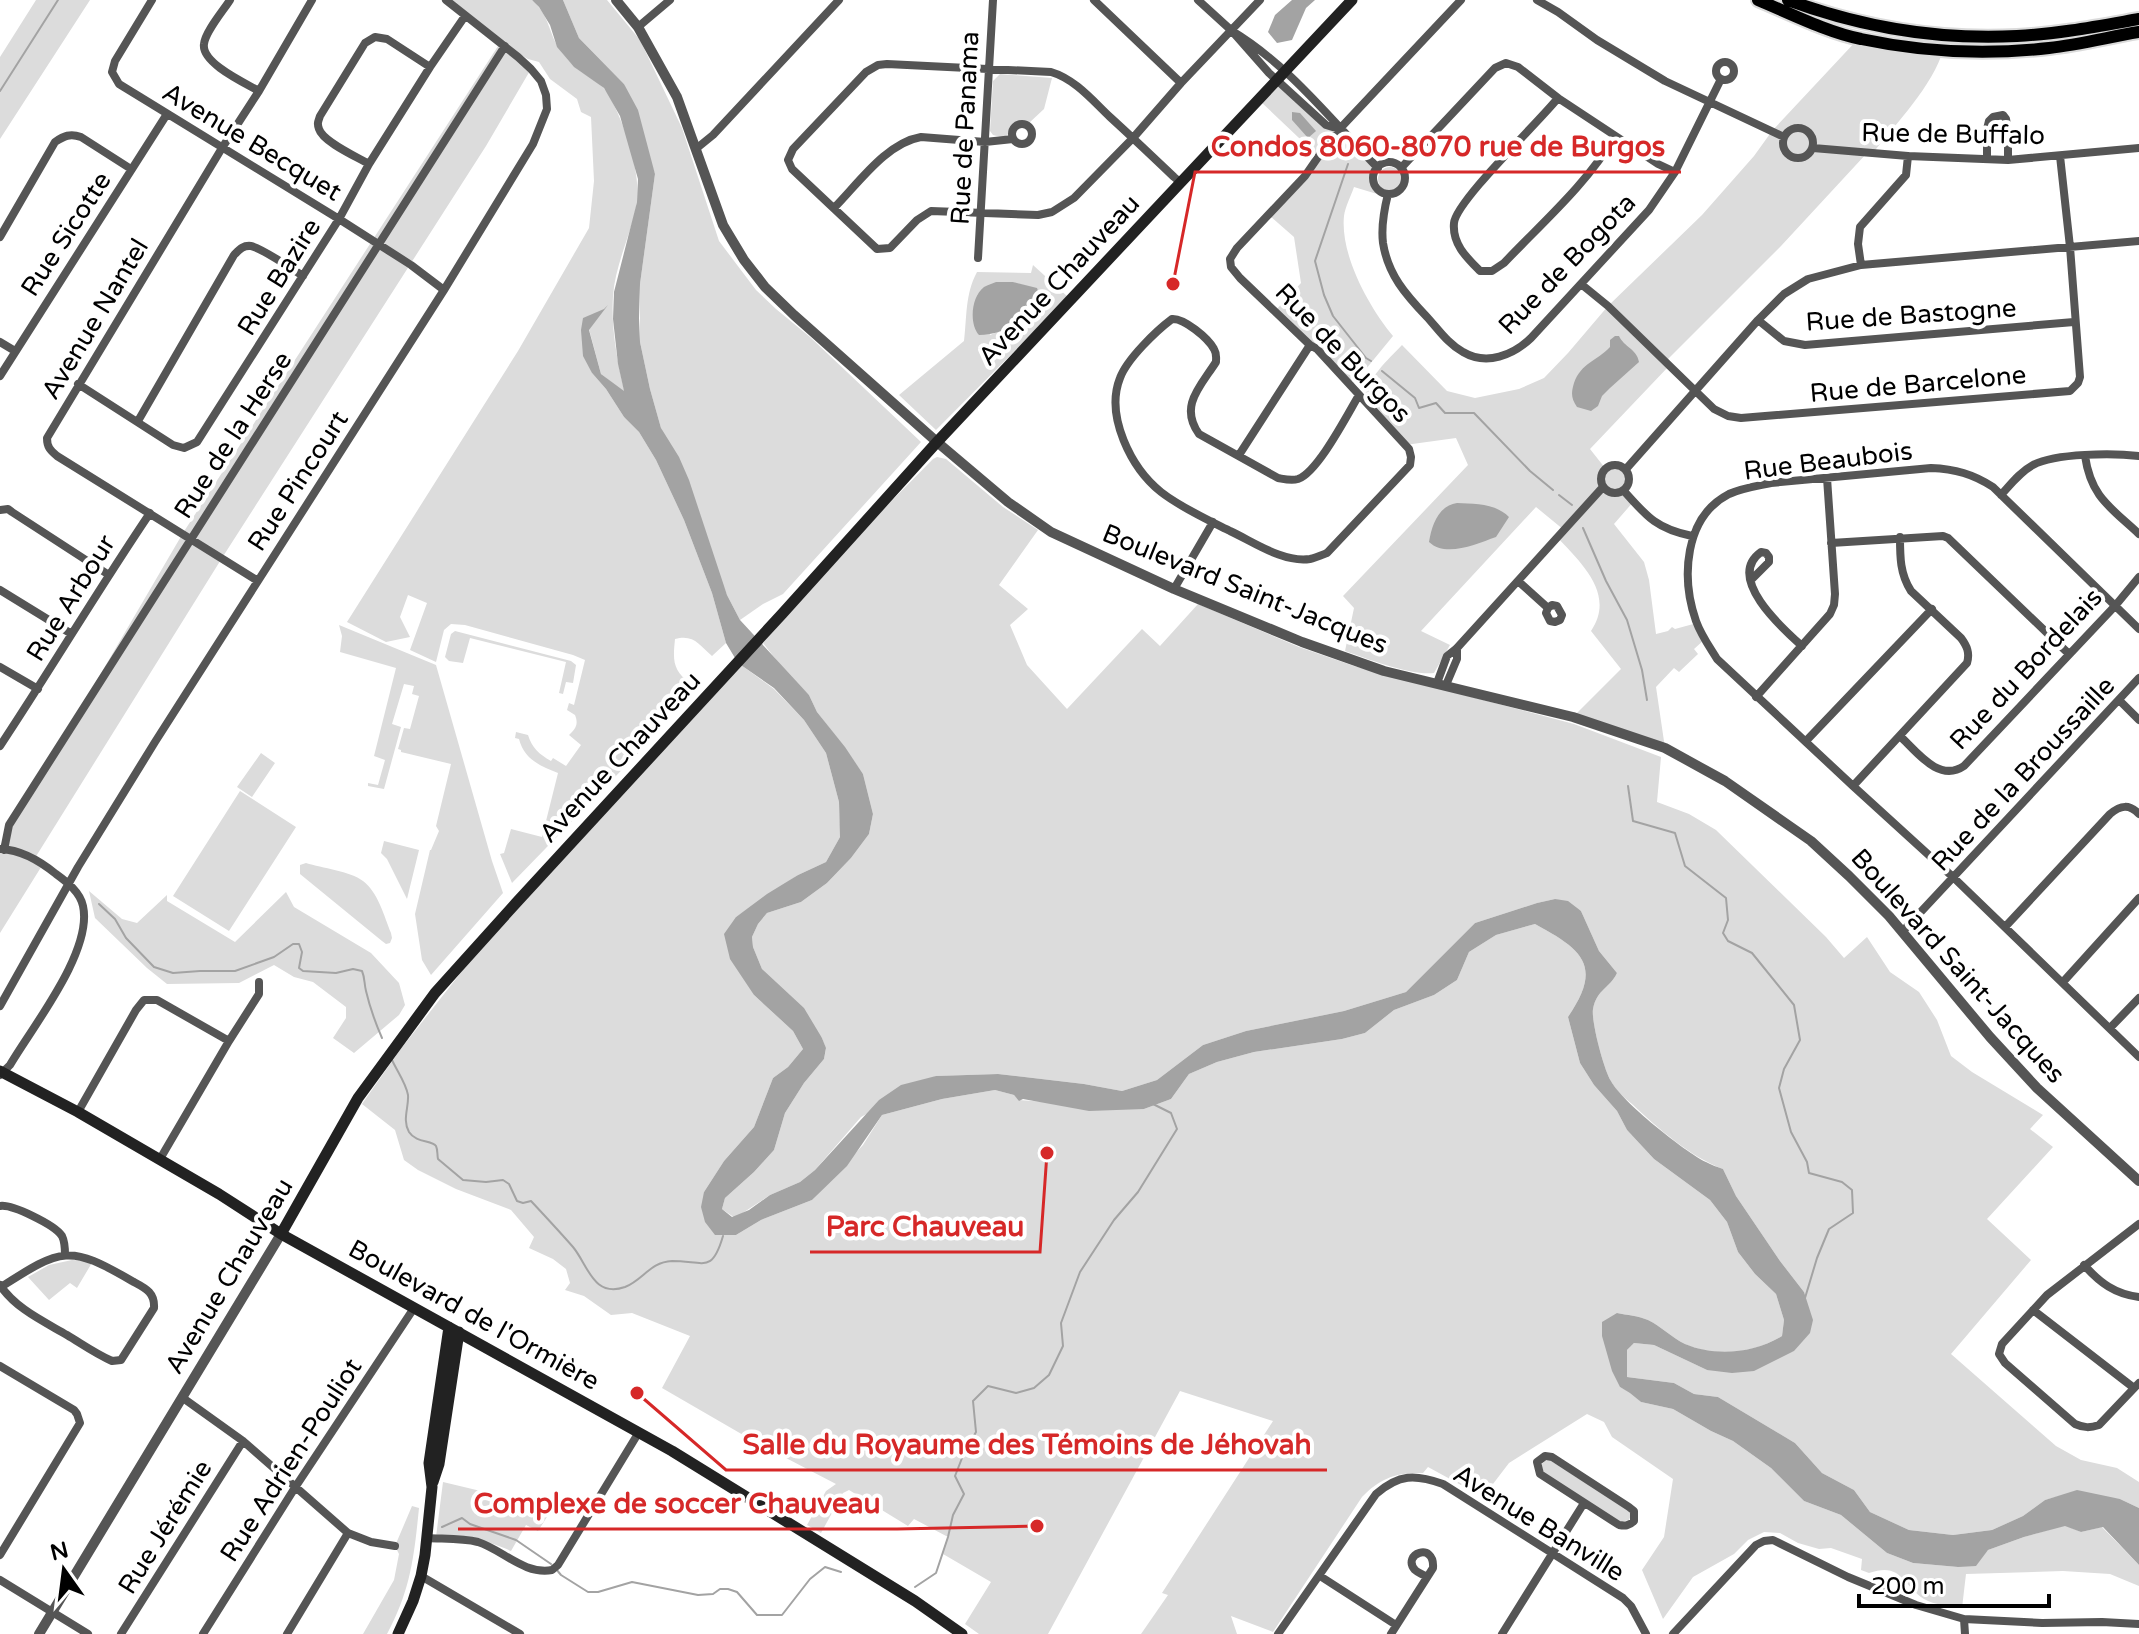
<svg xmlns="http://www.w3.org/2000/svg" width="2139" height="1634" font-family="'Varela Round',sans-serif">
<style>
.green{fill:#dcdcdc;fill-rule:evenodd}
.water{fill:#a3a3a3}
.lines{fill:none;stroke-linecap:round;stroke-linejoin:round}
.stream{stroke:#a3a3a3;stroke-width:2}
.trunk-casing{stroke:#dbdbdb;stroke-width:16}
.minor{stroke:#555;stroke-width:8}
.tertiary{stroke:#555;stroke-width:10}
.secondary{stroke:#222;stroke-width:11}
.trunk{stroke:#000;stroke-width:12}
.labels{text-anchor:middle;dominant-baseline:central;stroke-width:8;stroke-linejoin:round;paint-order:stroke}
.street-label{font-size:26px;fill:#000;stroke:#fff}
.leader{fill:none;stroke:#d62828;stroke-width:3}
.callout-dot{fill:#d62828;stroke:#fff;stroke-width:3}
.callout-label{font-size:28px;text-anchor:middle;font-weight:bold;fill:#d62828;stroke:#fff;stroke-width:8;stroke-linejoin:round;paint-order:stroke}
</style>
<rect width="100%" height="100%" fill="#fff"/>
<path class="green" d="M36,0H90L0,139V57Z
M451,0H532C549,15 548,30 558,47C561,52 566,57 569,61C579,74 598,79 607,92C623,119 641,170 637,202C632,233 615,264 613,296C611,328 617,361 625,393L601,374L589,329L601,311L583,319L592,373L606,389L624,417L639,432L656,460L684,520L712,593L726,643L712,656C699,645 694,634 675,639C673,660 672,670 691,684L647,744L512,883L500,854L504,853L511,829L542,837L558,773C540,766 524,759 519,739L515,738L516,732L528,735C532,748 539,754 551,761L553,758L566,766L581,745L569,735C575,729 579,725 575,715L567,710L569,703L574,705L585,660L573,655L465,625L451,624L444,630L436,662L410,650L427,603L408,595L400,617L410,637L386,642L347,622L518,351L589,228L594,181L591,117L581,112L577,99L550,79L539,62L528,59L506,46L531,69L486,146L222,558L35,858L43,864L0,933V846L183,533L500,43Z
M563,0H607L640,40L682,128L719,241L756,290L776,309L810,337L921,442L783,594L763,604L740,620L727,595L661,428L650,389L640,342V284L655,174L624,84L579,38Z
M1858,39L1943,50C1934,84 1895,125 1873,153H1867L1781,246L1665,362L1669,366L1590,449L1605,468C1624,460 1637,473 1625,491L1634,501L1614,524L1644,562L1649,580L1656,634L1668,631L1672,627L1675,629L1697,623L1704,640L1694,649L1698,654L1679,672L1674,668L1656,687L1665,748L1573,717L1621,669L1591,631C1616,594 1581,563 1557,537L1564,530L1536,507L1421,631L1450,645L1434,673C1413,676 1367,659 1345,651L1354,608L1343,596L1468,465L1456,438L1405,445L1364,400C1368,377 1387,361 1402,345L1447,391L1475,398L1519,389L1544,378L1568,353L1608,306L1702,215L1754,156L1772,131Z
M1000,74L1052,78L1044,109L1029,123L1023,121L1016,122C1007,135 1010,139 993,135L990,131L993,81Z
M1277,81L1337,135L1340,129L1376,171C1371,185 1380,187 1387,197L1354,187C1351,196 1345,207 1344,216C1340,255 1369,307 1393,336L1352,386L1275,311L1301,283L1294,237L1269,215L1318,156L1259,100Z
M1378 179a12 12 0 1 1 24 0a12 12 0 1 1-24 0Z
M1033,265L1068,297L936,430L899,395L964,341C967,317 965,294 977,272L1031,273ZM996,282H1012L1037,289L995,333L990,335Z
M937,457L946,459L1003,507L1038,530L999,585L1028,609L1010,625L1027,665L1067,709L1142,629L1160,646L1198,604L1299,647L1354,666L1574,724L1661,757L1657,802L1689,814L1716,830L1826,937L1844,958L1867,937L1890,972L1919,992L1937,1020L1951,1056L1972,1072L2043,1115L2030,1129L2053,1147L1987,1219L2031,1260L1951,1354L2056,1446L2081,1460L2117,1468L2139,1482V1508L2120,1499L2063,1495L2045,1500L2023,1516L1992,1530L1953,1535L1909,1530L1870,1512L1854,1490L1822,1473L1795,1443L1718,1397L1694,1394L1674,1383L1627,1377V1350L1634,1343L1654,1345L1707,1370L1794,1351L1805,1298L1804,1292L1780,1261L1736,1196L1723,1169C1689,1156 1659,1129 1632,1104C1625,1098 1615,1090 1611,1081C1604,1070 1591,1021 1593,1009C1597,989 1610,988 1617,973L1599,951L1581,911L1555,899L1537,903L1475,923L1406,992L1344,1011L1246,1031L1203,1045L1157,1080L1122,1091L1084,1084L998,1074L936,1076L861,1117L815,1170L800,1182L770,1195L735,1218L722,1209L725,1198L754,1172L774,1150L785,1113L804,1083L824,1059L826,1049L822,1038L762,969L753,947L752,937L758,924L767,913L801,902L827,883L851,858L869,834L873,814L863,774L844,747L817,712L809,695L785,671L763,643L861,532L933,459Z
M339,625L436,665L492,861L503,893L431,975L422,960L415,914L430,850H431L439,831L436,826L451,764L401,752V750L398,749L404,728L410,729L419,696L412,694L414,686L404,684L392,724L401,727L384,789L368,786V783L378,785L385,760L374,756L396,668L340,652L342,636Z
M455,631L571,661L576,665L573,683L566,682L563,694L559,693L566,662L470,638L463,663L449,661L445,657L451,634Z
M741,665L774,689L804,720L826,753L839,802L840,825V837L826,862L798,875L736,917L754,995L793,1031L803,1049L788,1067L773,1078L754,1127L724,1161L704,1192L736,1235L761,1220L812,1200L863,1145L882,1115L942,1099L995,1090L1014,1095L1019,1100L1144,1109L1171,1099L1189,1074L1217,1062L1254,1052L1342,1039L1365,1033L1394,1010L1434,995L1457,980L1469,952L1496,935L1535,924C1583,950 1603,966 1568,1017L1580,1063L1594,1085L1617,1111L1627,1130L1654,1159L1710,1200L1727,1222L1738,1252L1755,1274L1776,1294L1784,1320L1782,1336C1754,1353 1716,1358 1685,1344C1672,1338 1661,1326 1648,1320C1639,1316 1627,1315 1617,1313L1620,1387L1630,1392L1641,1402L1673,1409L1711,1431L1733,1441L1771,1468L1804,1501L1841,1515L1887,1553L1913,1563L1958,1567L1988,1550L2024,1537L2065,1525L2081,1532L2102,1527L2139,1565V1586L2110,1574L2063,1571L1966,1574L1962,1608C1951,1606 1934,1605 1924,1599C1901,1584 1902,1562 1869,1573L1861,1570L1862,1559L1831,1548L1819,1549L1798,1543L1780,1533L1764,1532L1748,1540L1734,1554L1693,1577L1663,1619L1642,1570L1664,1537L1673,1479L1612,1437L1604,1422L1587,1414L1509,1463L1483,1497L1428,1467L1423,1473C1397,1472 1380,1478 1362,1497L1273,1632L1231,1616L1237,1634H1141L1168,1595L1162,1593L1273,1421L1180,1391L1048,1634H979L965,1624L991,1582L943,1554L948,1537L914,1519L908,1526L849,1490L843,1493L821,1533L807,1525L826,1491L836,1484L757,1443L662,1388L690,1336L632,1313L611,1315L584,1296L565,1290L570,1283L566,1269L553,1259L529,1248L534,1237L511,1210L456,1189L418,1170L404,1160L395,1130L362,1104L400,1050L485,942Z
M261,753L275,763L252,797L237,787Z
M240,791L296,827L229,931L173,896Z
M384,841L419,850L407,899L387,859L381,853Z
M306,863C322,868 350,871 363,881C378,892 384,916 391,933L392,938L390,943L386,944L382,941L300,874V865Z
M89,891L122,919L137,923L167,895V901L235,942L286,892L294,907L371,953L399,983L405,1005L399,1015L354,1053L333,1038L346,1018V1007L313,982L294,977L274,965L239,983L167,984L147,968L95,918Z
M72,1260L93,1261L77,1288L70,1283L49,1300L28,1277L49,1265Z
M1545,1461H1551L1628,1510L1631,1515L1629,1520L1620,1522L1543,1473L1541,1465Z
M443,1482L489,1493L508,1507L526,1513L554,1506L538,1531L526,1525L511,1551C483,1538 465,1538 436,1537Z
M412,1506L419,1508C414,1557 411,1589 387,1634H363L394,1580L399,1554L395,1546Z"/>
<path class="water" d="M532,0H563L579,38L624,84L638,110L655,174L640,284L639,318L640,342L650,389L661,428L679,457L689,480L727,595L740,620L809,695L817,712L845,747L863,774L873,814L869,834L851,858L827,883L801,902L767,913L758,924L752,937L753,947L762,969L804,1008L822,1038L826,1048L824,1059L804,1083L785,1113L774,1150L754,1172L725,1198L722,1209L732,1217L749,1210L770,1195L800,1182L815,1170L879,1100L901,1085L936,1076L998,1074L1084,1084L1122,1091L1157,1080L1203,1045L1246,1031L1344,1011L1406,992L1475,923L1537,903L1555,899L1568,901L1581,911L1599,951L1617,973C1610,988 1597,989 1593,1009C1591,1021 1604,1070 1611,1081C1621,1101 1685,1152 1706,1162C1711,1165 1718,1167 1723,1169L1736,1196L1780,1261L1804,1292L1813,1320L1810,1333L1794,1351L1754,1371L1732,1373L1707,1370L1654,1345L1634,1343L1627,1350V1377L1674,1383L1694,1394L1718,1397L1795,1443L1822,1473L1854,1490L1870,1512L1909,1530L1953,1535L1992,1530L2023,1516L2045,1500L2077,1490L2120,1499L2139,1508V1565L2103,1527L2081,1532L2065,1526L2024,1537L1988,1550L1976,1566L1958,1567L1913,1563L1887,1553L1841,1515L1804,1501L1771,1468L1733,1441L1711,1431L1673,1409L1641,1402L1630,1393L1620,1387L1612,1371L1602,1336V1322L1617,1313C1627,1315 1639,1316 1648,1320C1661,1326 1672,1338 1685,1344C1716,1357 1754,1353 1782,1336L1784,1320L1776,1294L1755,1274L1738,1252L1727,1222L1710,1200L1654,1159L1627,1130L1617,1111L1594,1085L1580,1063L1568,1017C1603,966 1583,950 1535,924L1496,935L1469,952L1457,980L1434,995L1394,1010L1365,1033L1342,1039L1254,1052L1217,1062L1189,1074L1171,1099L1144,1109L1089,1111L1023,1099L1019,1101L1014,1095L995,1090L942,1099L882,1115L847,1166L812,1200L761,1220L736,1235H715L705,1222L701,1207L704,1192L724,1161L754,1127L773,1078L788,1067L803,1049L793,1031L754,995L730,959L724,934L736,917L767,894L798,875L826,862L840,837L839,802L826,753L804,720L774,688L738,663L726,643L712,593L684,520L656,460L639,432L624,417L606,389L592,373L583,356L581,330L583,318L604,309L608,305L589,330L601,374L624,391L618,364L613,319L614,292L637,202L638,179L620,116L604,88L574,67L557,47L550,25L539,7Z
M1292,0H1315L1306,8L1292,40L1277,43L1268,32L1275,15Z
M1292,112L1300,113L1316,131L1308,138L1292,120Z
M996,282H1013L1037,288L1041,299C1026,320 1005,335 979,335C969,324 971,297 984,287C987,285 992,284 996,282Z
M1615,336H1619C1624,347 1637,349 1639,362L1610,388L1602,396L1598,406L1591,411L1577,407C1571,398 1571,393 1574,383C1581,363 1597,361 1610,347V340Z
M1457,503C1475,504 1495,503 1509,517L1496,537C1476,544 1446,558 1429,542C1432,525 1438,506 1457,503Z"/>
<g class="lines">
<path class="stream" d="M0,91L58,0
M1348,164L1315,261L1324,295L1333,316L1366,358L1371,361
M1382,371L1415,398L1419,408L1436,403L1445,413H1474L1530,471L1553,490
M1559,495L1572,505
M1583,528L1606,581L1627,620L1642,670L1647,700
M1628,786L1633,821L1675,833L1685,866L1726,898L1728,920L1723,933L1728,941L1752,953L1794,1005L1800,1040L1784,1069L1779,1088L1791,1132L1807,1162L1809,1173L1842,1182L1852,1190L1853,1213L1829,1229L1817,1258L1805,1298
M99,904L115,919L126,938L154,967L173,973L200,971H235L274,957L293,944H299L302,952L299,968L303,971L336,973L353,969L362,971C365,978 364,983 366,991C370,1008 375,1022 382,1038
M392,1060C397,1071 406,1083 408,1095C409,1107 402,1120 409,1132C416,1143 432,1140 436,1146C438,1150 437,1155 438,1159L463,1180L486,1182L503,1180L509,1184L517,1201L523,1203L531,1201C545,1216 559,1231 573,1247C588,1265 593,1298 625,1287C643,1280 650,1262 672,1261C704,1261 712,1274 723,1236
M442,1527L462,1518L470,1524L516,1540L551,1564
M556,1569L561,1575L588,1592H598L632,1582L698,1595L713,1594L720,1589H728L737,1592L757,1615H782L810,1579L825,1567L841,1572
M915,1587L936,1573L948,1537L953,1515L964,1494L955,1476L964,1453L976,1432L973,1401L988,1386L1016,1393L1034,1388L1049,1375L1063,1346L1061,1323L1080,1272L1114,1220L1138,1192L1177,1129L1171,1113L1153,1104"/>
<defs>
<path id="trunk" d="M1758,0C1789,13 1829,33 1861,39C1922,52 1987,55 2049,48C2079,45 2109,37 2139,32
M1788,0C1861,27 1940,40 2017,36C2058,34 2099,26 2139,19"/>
</defs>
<use href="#trunk" class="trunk-casing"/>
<path class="minor" d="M152,0L115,61L112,72L119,84L339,219L411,265L444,290
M230,0C223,11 205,32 204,44C201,63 245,83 259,91
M1094,0L1181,83
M1198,0L1232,31L1269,73L1326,125L1339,129
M1537,0L1558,12L1597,40L1665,81L1784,137
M638,27L670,0
M1232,31C1290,66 1331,120 1378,168
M1716 71a9 9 0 1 1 18 0a9 9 0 1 1-18 0Z
M1558,98C1539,122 1456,201 1454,223C1452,244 1467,258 1480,271H1492L1504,263C1542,223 1587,184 1615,136
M1012 134a10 10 0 1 1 20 0a10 10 0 1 1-20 0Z
M1783 143a15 15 0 1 1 30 0a15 15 0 1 1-30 0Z
M697,148L713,135L839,0
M1813,148L1908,156L2008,160L2139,148
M1987,159V129L1989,121L1993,117L2003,115L2006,119L2008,131V160
M1373 178a16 16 0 1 1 32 0a16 16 0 1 1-32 0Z
M369,164C357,157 323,142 319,129C317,123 318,122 320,116L365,43L375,37L387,39L430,67
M1401,168L1495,68L1506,63L1518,67L1558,98L1658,164L1675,172
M1180,182L1174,177C1153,157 1132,137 1110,117C1093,101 1075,79 1051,72L887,64L878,65L866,72L793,149L788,160L792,169L877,249L890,248L917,220L931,211L1038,215L1052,212L1074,198L1133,138L1181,83L1260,0
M1388,194C1384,210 1381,227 1383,243C1388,275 1406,295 1427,317C1438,329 1448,344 1463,352C1487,366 1513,355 1531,338L1649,210L1675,172L1721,79
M834,208C858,184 886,143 921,137L985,142L1013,139
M0,237L55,142C64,136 70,133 81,137L131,169
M978,258L993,0
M1861,265L1858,244L1860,227L1906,175L1908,156
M1581,284L1608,306L1714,409L1728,416L1741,418L2070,391L2078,383L2080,377L2070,247L2060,156
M1758,320L1784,341L1805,345L2074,322
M0,342L15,351
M0,376L167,114
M78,384L173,445L184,448L197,442L339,219L369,164L430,67L465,16
M1359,395C1347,415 1318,472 1298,479C1291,481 1284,479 1278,478L1199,434C1179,406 1200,387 1216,362C1216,357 1217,354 1214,349C1208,338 1184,318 1172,319C1156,331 1127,359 1120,378C1105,416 1131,468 1161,492C1180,507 1208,520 1230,531C1254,542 1283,563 1310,559C1315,558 1322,555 1327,553L1410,465L1411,457L1409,449L1317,349L1310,345L1240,278L1231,267L1230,259L1237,248L1305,176L1332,137L1461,0
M138,421L234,255C239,250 243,245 251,246C262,248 292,269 303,276
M1239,455L1310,345
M2085,456C2091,497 2110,507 2139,534
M1601 479a14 14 0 1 1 28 0a14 14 0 1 1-28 0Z
M1626,469L1758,320L1784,294L1808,279L1861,265L2139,241
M1624,491C1647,517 1657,529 1692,536
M2001,495C2011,484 2020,472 2033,465C2055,453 2114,453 2139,456
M0,510L8,509L12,512L109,575
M1831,543L1943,536L1948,538L2069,654
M1751,580L1769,562V557L1766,553L1761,552C1725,578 1783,629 1802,646
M258,581L57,456C50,450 47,447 47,438L222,148L259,91L312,0
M1518,581L1548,608L1552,605L1557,606L1562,615L1560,620L1555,622L1550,621L1546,613L1548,608
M1174,589L1213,522
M0,590L70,633
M2139,629L1993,487C1973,474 1955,469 1931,468L1771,483C1757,486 1742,488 1729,494C1684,517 1681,578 1696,621C1701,635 1709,646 1717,659L1853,786L1954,878L2139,1057
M0,667L38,689
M1437,683L1447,656L1457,648L1603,487
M1446,685L1457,659V648
M1756,697L1830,614L1834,605L1835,594L1827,478
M2119,700L2139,720
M1900,736C1917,752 1939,783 1964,766L2115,606L2139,577
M1806,741L1932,609
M0,746C51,669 98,590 150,513
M1853,786L1967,663C1970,653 1967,646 1961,638L1911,591C1900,574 1900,557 1900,537
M4,850L9,825L505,46
M2005,927L2110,814C2121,805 2129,804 2139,814
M1902,932L2139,678
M2063,982L2139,898
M0,1006L78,867L155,742L444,290L533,144L547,109L546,95L541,81L531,69L518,57L446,0
M2110,1028L2139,998
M0,1075L10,1065C33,1026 93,951 83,906C80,892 67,882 56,874C40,861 22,850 1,849
M78,1112L136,1010L144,1000H157L229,1041
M160,1159L229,1041L259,994V982
M0,1206C12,1204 55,1225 62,1236C65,1242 65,1249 65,1255
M2139,1224L2047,1295L2002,1344L1999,1354L2005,1363L2075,1424C2084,1428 2090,1428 2099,1425L2139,1383
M2084,1265C2100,1283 2115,1294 2139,1297
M0,1285C15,1308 43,1321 67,1335C82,1344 96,1354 112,1361L121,1360L154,1308C155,1292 145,1288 132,1281C69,1244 62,1248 1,1287L0,1288
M2033,1310L2134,1388
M0,1366L74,1410L77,1414L80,1423L0,1555
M183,1398L243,1441L348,1533L371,1542L395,1546
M1545,1456L1552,1457L1629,1507L1634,1511V1521C1629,1526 1625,1526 1619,1525L1540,1474L1537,1462Z
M427,1538C444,1539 462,1538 478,1542C503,1550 524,1575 552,1570L558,1565L639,1432
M421,1576L520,1634
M1320,1576L1396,1625
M0,1580L88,1634
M1964,1619L1965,1634
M121,1634L243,1441
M203,1634L296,1486L414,1308
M287,1634L348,1533
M1278,1634L1376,1494C1399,1474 1415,1474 1443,1484L1623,1598L1631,1606L1646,1634
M1391,1634L1433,1568C1435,1541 1401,1554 1415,1570C1418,1573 1423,1574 1427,1577
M1502,1634L1584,1503
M1673,1634L1756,1545L1764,1541L1773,1540L1848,1577L1916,1605L1964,1619L2042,1623L2102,1622L2139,1624"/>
<path class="tertiary" d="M616,0L638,27L677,97L723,225L744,260L765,287L794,315L937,442L1008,502L1051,532L1174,589L1302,642L1384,671L1573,717L1665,748L1725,781L1811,841L1849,876L1889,916L1990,1037L2037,1088L2139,1181
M39,1634L281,1234"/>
<path class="secondary" d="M0,1071L78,1112L219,1194L281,1234L672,1451L915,1601L962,1634
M281,1234L358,1098L435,993L516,903L782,614L937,442L1352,0
M433,1482L439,1464L459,1332
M398,1634L413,1601L421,1576L425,1555L432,1487L429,1463L449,1327"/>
<use href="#trunk" class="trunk"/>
</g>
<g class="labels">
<g class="street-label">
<text transform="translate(965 128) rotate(-87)">Rue de Panama</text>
<text transform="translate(1953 134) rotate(1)">Rue de Buffalo</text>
<text transform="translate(252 142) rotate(31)">Avenue Becquet</text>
<text transform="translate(66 234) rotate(-57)">Rue Sicotte</text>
<text transform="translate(1567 264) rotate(-46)">Rue de Bogota</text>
<text transform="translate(279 277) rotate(-58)">Rue Bazire</text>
<text transform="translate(1059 280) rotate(-47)">Avenue Chauveau</text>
<text transform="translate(1911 315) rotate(-4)">Rue de Bastogne</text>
<text transform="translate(95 319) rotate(-59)">Avenue Nantel</text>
<text transform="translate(1343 353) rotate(46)">Rue de Burgos</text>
<text transform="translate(1918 384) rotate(-5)">Rue de Barcelone</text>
<text transform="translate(233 435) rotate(-57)">Rue de la Herse</text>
<text transform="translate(1828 461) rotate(-7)">Rue Beaubois</text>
<text transform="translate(298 481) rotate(-57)">Rue Pincourt</text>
<text transform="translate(1245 589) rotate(22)">Boulevard Saint-Jacques</text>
<text transform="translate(71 598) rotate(-58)">Rue Arbour</text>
<text transform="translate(2026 669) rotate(-47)">Rue du Bordelais</text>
<text transform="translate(620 757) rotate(-47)">Avenue Chauveau</text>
<text transform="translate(2023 774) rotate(-47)">Rue de la Broussaille</text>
<text transform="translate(1958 966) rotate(48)">Boulevard Saint-Jacques</text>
<text transform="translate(229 1276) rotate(-59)">Avenue Chauveau</text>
<text transform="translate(474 1315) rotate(29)">Boulevard de l'Ormière</text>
<text transform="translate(291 1460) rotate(-57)">Rue Adrien-Pouliot</text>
<text transform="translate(1539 1523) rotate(32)">Avenue Banville</text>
<text transform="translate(165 1527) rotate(-58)">Rue Jérémie</text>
</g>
</g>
<path class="leader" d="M1173 284L1195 172H1681M1047 1153L1040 1252H810M637 1393L726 1470H1327M1037 1526L897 1529H458"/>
<g class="callout-dot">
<circle cx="1173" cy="284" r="8"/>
<circle cx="1047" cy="1153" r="8"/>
<circle cx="637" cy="1393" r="8"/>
<circle cx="1037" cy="1526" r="8"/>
</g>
<g class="callout-label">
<text x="1438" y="156">Condos 8060-8070 rue de Burgos</text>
<text x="925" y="1236">Parc Chauveau</text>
<text x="1027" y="1454">Salle du Royaume des Témoins de Jéhovah</text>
<text x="677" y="1513">Complexe de soccer Chauveau</text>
</g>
<g transform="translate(64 1570) rotate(346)" stroke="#ffffff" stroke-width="6" paint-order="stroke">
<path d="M0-6L14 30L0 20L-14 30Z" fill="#000000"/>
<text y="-12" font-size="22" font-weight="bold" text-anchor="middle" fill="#000000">N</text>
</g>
<path d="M1859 1594v12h190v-12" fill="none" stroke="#000000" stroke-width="4"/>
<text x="1871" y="1594" font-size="24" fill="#000000" stroke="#ffffff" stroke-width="6" paint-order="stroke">200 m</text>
</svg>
